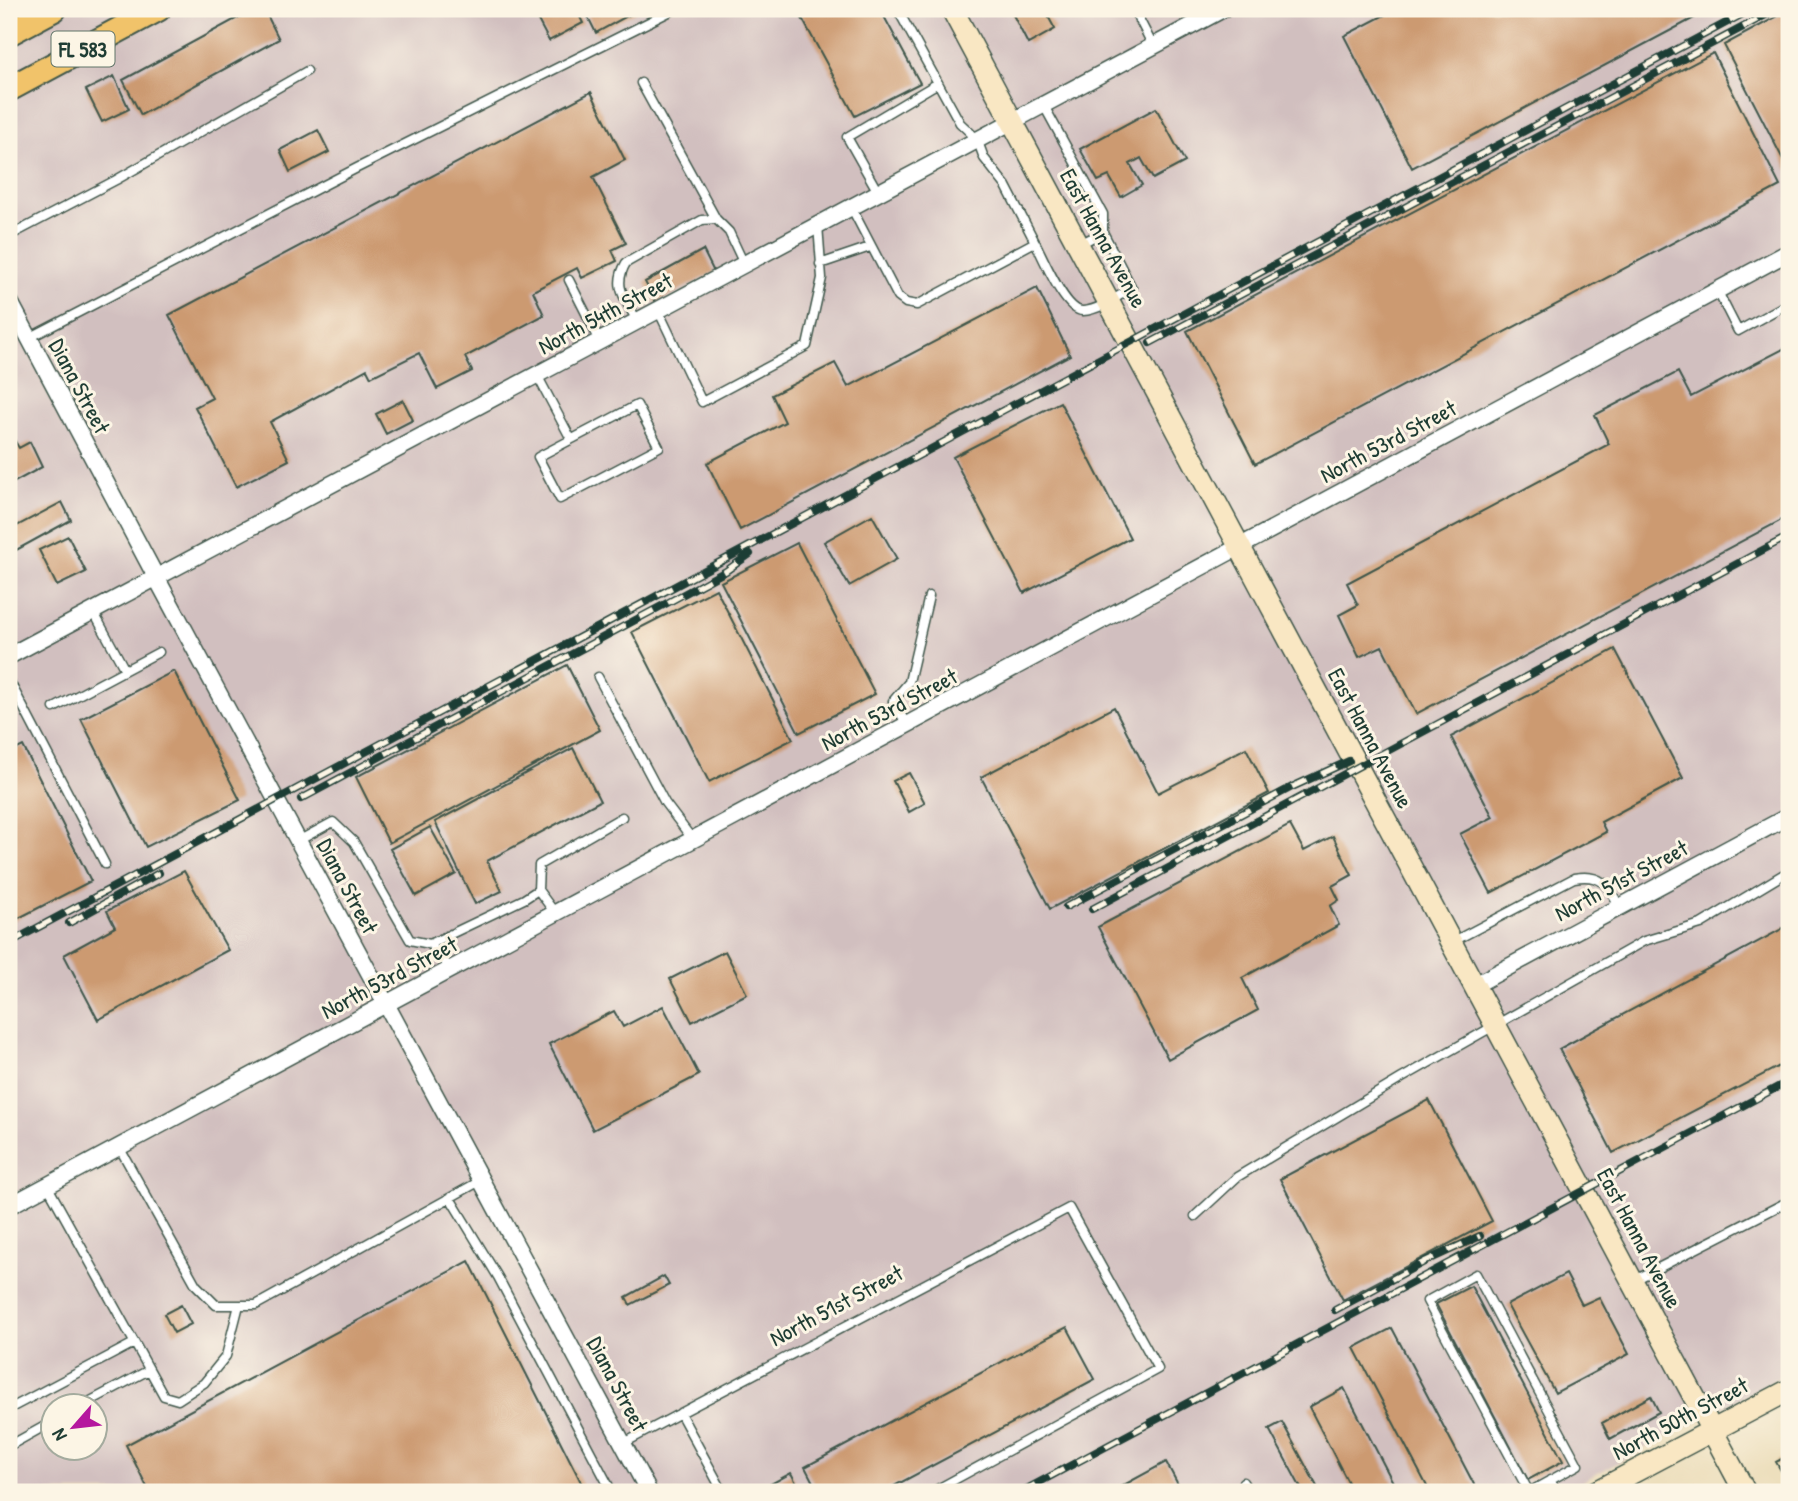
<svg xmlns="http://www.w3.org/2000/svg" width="1798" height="1501" font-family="'Patrick Hand',sans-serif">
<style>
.industrial{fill:#d1bfbf;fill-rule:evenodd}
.building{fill:#cc9a71}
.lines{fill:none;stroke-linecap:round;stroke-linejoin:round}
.lane-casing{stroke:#3e5549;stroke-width:11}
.street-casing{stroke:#3e5549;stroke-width:19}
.secondary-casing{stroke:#3e5549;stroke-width:24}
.primary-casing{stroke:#3e5549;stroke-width:28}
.lane{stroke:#fff;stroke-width:8}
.street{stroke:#fff;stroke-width:16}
.secondary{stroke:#f9e7c3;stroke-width:21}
.primary{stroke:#f1c36a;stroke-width:24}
.rail-casing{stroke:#1f3d34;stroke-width:8}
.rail{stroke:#fcf5e5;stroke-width:5;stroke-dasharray:16;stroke-linecap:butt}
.labels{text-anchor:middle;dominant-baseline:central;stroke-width:6;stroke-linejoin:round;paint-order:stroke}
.shield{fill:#fcf5e5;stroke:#617469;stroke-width:2}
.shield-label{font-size:21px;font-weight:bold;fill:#1f3d34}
.street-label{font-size:23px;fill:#1f3d34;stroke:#fcf5e5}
</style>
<rect width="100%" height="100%" fill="#fcf5e5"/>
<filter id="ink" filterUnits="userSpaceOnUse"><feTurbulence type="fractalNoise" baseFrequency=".0143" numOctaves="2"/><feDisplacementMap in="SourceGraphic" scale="14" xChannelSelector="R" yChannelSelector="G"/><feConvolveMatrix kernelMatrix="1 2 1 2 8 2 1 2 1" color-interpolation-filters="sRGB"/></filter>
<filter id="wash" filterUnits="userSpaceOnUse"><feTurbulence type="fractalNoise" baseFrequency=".00686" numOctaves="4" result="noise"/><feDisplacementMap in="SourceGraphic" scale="28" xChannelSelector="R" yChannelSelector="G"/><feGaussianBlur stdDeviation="1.57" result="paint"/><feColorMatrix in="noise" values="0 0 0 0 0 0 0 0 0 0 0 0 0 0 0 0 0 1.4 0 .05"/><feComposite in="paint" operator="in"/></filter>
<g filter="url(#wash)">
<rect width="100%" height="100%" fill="#eddfbd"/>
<path class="industrial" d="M9,9H1789V1372L1562,1492H9ZM52,1406H94V1448H52Z"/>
<g id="blocks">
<path class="building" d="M254,9H264L279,39L141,115L123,80Z
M532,9H576L583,23L549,41Z
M584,9H640L596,33Z
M797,9H880L920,83L855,116Z
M1010,9H1044L1055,29L1028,44Z
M1396,9H1711L1412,168L1344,36Z
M1789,10V171L1724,45Z
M1713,53L1780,186L1255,464L1187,331Z
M114,76L129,109L102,122L86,90Z
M591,92L625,160L593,177L626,243L612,250L617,261L582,278L577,268L533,291L544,315L465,357L472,371L437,389L419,353L371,377L367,369L270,422L289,460L236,487L195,407L212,398L169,315Z
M1156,108L1185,162L1153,179L1141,158L1130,164L1142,185L1121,197L1109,176L1098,181L1080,149Z
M318,130L329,152L290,172L280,150Z
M703,250L714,272L656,303L645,282Z
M1037,288L1070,355L740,530L707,463L785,422L772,395L835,363L848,387Z
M1789,346V516L1416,714L1382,646L1359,657L1339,615L1358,605L1347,583L1609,444L1595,415L1678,372L1691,397Z
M403,400L413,420L386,434L376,414Z
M1060,402L1130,538L1024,593L953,457Z
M9,431L19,448L30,442L42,467L9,485Z
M62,502L71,520L9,554V530Z
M872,515L897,559L849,586L824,542Z
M68,536L86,572L57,586L39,550Z
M797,543L875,694L799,733L721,582Z
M716,589L793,739L709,782L632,632Z
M1615,649L1683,778L1601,822L1606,832L1491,893L1460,834L1493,817L1451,737Z
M567,665L600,730L389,843L356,777Z
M174,671L240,800L146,847L81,719Z
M1114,707L1158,793L1246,748L1269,793L1050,909L981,777Z
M23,746L91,881L9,923V753Z
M573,748L600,801L487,861L502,891L475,904L435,822Z
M909,773L925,803L909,812L893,781Z
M1290,825L1304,851L1333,836L1352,875L1332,886L1339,900L1330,906L1339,925L1242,978L1258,1010L1168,1059L1098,927Z
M430,827L456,874L416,896L390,849Z
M184,871L228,950L98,1020L64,955L115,927L107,911Z
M1789,925V1061L1613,1153L1559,1049Z
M725,951L747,994L692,1022L670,979Z
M663,1006L699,1075L593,1130L549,1044L614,1011L623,1027Z
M1429,1100L1492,1221L1343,1300L1280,1179Z
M469,1261L586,1492H142L148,1489L126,1445Z
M1566,1274L1582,1305L1599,1297L1629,1354L1555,1393L1507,1305Z
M664,1276L669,1285L630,1305L626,1297Z
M1471,1286L1563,1461L1528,1480L1436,1304Z
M181,1305L191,1324L174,1333L164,1314Z
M1067,1327L1095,1379L883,1492H818L805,1467Z
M1392,1328L1478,1492H1430L1354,1348Z
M1344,1388L1398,1492H1353L1309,1407Z
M1651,1396L1659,1412L1610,1439L1602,1423Z
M1282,1422L1320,1492H1303L1269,1429Z
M1789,1455V1480L1787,1481L1776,1462Z
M1166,1462L1182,1492H1111Z
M791,1473L801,1492H756Z"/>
</g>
</g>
<g filter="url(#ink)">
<use href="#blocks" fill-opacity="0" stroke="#3e5549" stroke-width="2"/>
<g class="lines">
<defs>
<path id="lane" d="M1134,9L1153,46
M641,83L716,219
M1043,104L1103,214V232L1080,244
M878,192L847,137L938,83
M851,207L898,297L906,303L917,305L1035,242L1006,186L984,158L977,139L960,123L899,12L904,9
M9,236L116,180L307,71
M1035,242C1043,257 1065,312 1083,311C1100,310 1118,296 1132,288L1103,232
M820,264L870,247
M569,280L600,341
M1717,290L1738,331L1789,303
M658,310L702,402L807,346L822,278L818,225
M637,321C626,299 612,287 626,263L702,220L716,219L729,232L744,264
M29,338L357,168L675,9
M537,375L571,439
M637,405L659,447L560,499L538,457Z
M93,611L125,670
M598,677L665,803L693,840
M9,680L105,864
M54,708L159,652
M907,725L893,701L909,682L929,596
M298,841L333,822L354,842L410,940L430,944L451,969
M538,890L539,865L622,817
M1452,942L1574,878C1601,873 1608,885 1620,907
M430,944L524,899L538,890L555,913
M119,1147L196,1285L216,1305H256L482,1180
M47,1185L164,1396L178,1400L204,1383L226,1356L239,1305
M450,1198L498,1277L612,1492
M1195,1216L1237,1177L1402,1078L1644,941L1701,924L1789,871
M1476,1274L1578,1465L1529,1492L1427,1301Z
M1633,1281L1789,1201
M81,1406L149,1370
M9,1409L134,1343
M680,1413L723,1492
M624,1443L1069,1208L1158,1369L932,1492
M9,1446L52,1422
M1550,1480L1557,1492
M1243,1482L1249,1492"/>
<path id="street" d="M9,300L156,577L649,1492
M9,656L1223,9
M1475,985L1789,816
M9,1206L1789,252"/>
<path id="secondary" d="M952,9L1745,1492
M1596,1492L1789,1390"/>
<path id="primary" d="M9,33L54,9
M9,89L158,9"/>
</defs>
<use href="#lane" class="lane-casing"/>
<use href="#street" class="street-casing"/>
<use href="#secondary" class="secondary-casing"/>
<use href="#primary" class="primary-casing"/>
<use href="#lane" class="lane"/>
<use href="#street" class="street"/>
<use href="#secondary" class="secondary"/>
<use href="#primary" class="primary"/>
<defs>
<path id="rail" d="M1150,343L1777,9
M301,799L669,602L726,571L750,554
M1066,907L1292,787L1349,761
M1092,909L1789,536
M69,923L159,873
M9,943L1752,9
M1335,1310L1426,1261L1480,1236
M1021,1492L1789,1081"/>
</defs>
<use href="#rail" class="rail-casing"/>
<use href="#rail" class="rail"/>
</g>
</g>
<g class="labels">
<rect class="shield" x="51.5" y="31.5" width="63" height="35" rx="5"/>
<g class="shield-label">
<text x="83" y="49">FL 583</text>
</g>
<g class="street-label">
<text transform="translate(1104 238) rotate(61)">East Hanna Avenue</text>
<text transform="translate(605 313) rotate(-28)">North 54th Street</text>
<text transform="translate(80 386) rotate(62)">Diana Street</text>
<text transform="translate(1388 441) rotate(-28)">North 53rd Street</text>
<text transform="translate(889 709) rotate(-28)">North 53rd Street</text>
<text transform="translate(1371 738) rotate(62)">East Hanna Avenue</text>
<text transform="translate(1621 880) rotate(-28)">North 51st Street</text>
<text transform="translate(348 886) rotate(62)">Diana Street</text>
<text transform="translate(389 977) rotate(-28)">North 53rd Street</text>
<text transform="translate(1640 1238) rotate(62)">East Hanna Avenue</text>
<text transform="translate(836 1305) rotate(-28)">North 51st Street</text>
<text transform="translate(618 1384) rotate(62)">Diana Street</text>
<text transform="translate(1680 1418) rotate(-28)">North 50th Street</text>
</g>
</g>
<rect width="1798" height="1501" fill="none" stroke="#fcf5e5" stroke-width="35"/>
<g transform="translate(74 1427) rotate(242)"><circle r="33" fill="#fcf5e5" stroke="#a4ab9e" stroke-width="2"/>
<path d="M0-5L12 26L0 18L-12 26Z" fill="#b5179e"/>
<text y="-10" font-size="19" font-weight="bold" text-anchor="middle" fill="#1f3d34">N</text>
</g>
</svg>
